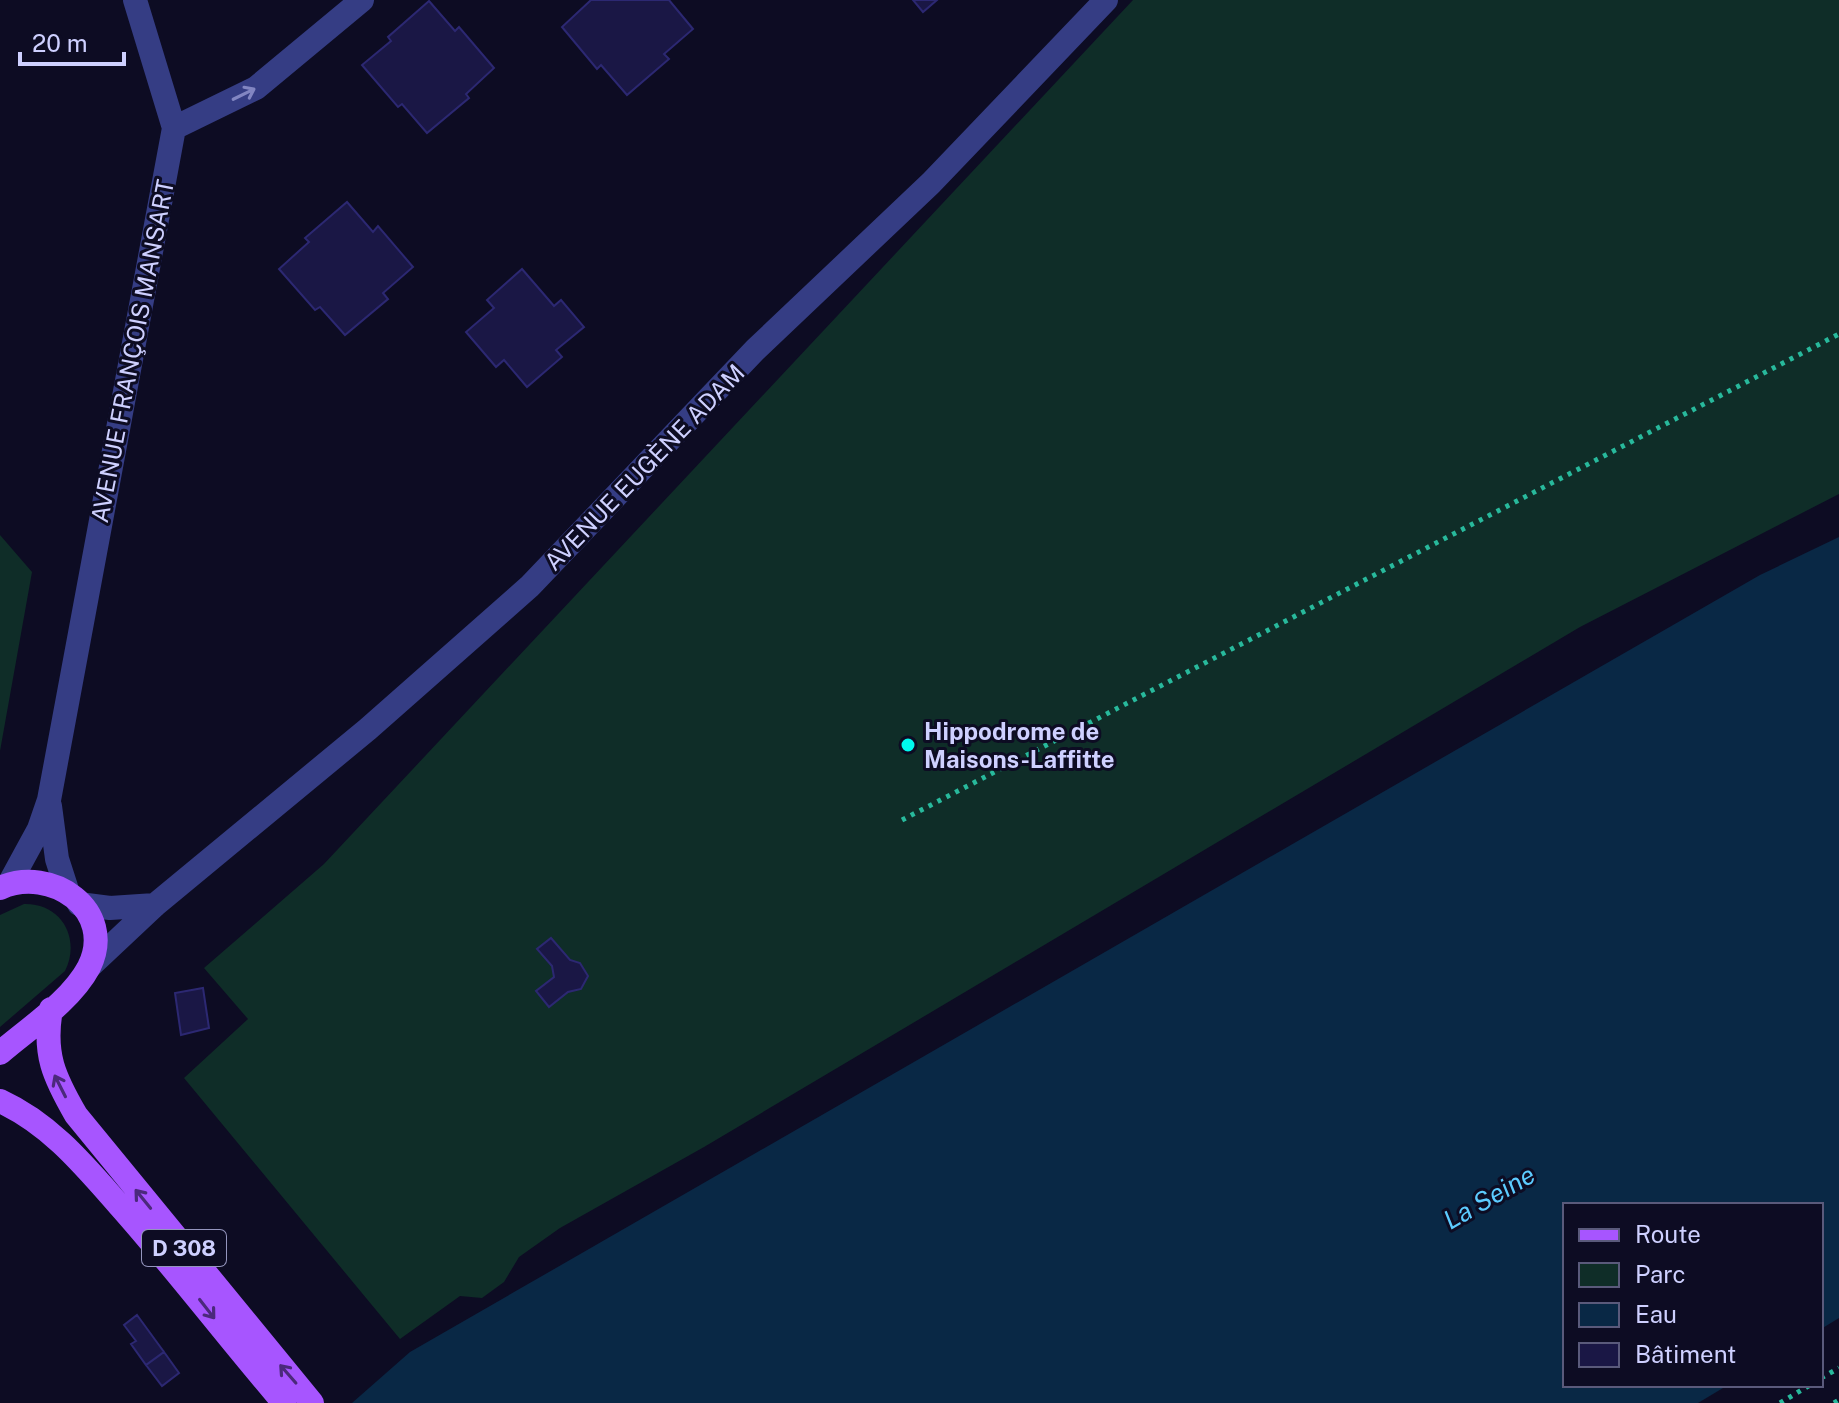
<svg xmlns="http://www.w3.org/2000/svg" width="1839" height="1403" font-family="'Public Sans',sans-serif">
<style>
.green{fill:#0f2d28}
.water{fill:#092845}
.building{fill:#1a1745;stroke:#2c2872;stroke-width:2}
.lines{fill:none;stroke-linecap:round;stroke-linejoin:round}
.path{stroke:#28b99c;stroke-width:5;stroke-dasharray:4 6;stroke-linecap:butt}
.minor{stroke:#353d84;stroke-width:24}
.major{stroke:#a755ff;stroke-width:24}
.oneway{stroke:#8286c2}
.oneway2{stroke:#4b297b}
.poi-dot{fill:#00f9ee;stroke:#0d0c23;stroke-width:3}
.labels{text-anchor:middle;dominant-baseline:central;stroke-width:6;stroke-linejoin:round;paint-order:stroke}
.shield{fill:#0d0c23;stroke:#9495bd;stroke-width:2}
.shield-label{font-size:22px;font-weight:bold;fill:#ced0ff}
.street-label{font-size:24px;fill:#ced0ff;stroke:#0d0c23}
.poi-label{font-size:24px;font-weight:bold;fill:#ced0ff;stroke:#0d0c23;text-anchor:start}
.water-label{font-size:26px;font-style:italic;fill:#5ccbff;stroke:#0d0c23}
</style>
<rect width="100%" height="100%" fill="#0d0c23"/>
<path class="green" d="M1133,0H1839V494L1580,627L704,1147L560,1228L519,1257L504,1282L482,1298L460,1296L400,1339L184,1078L248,1019L204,968L324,864Z
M0,535L32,572L0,751Z
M24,904C62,903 81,939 65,971L0,1027V915Z"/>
<path class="water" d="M1839,537V1318L1821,1329V1205H1565V1385H1728L1698,1403H352L410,1352L1760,575Z"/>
<path class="building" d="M669,0L693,29L664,54L669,59L627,95L601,65L597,69L562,27L591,0Z
M913,0H937L923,12Z
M429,1L455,31L459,27L494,68L466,94L469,98L427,133L402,104L398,107L362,65L391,41L388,37Z
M347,202L373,232L378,226L413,267L383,293L388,299L345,335L320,307L315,310L279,269L309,242L305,238Z
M522,269L554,306L561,300L584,327L556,350L562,357L527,387L504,360L496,367L466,332L494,308L487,300Z
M551,938L570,960L580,963L588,976L581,989L568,992L549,1007L536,991L554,977L552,966L537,949Z
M203,988L209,1028L181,1035L175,993Z
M137,1315L164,1352L146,1365L131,1344L136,1341L124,1325Z
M164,1352L179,1373L162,1386L146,1365Z"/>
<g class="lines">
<path class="path" d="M902,820L1839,334
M1821,1378L1839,1368
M1780,1403L1810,1385
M1834,1403L1839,1400"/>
<path class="minor" d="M174,128L256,88L362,0
M50,806L57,859L67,890
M9,884L39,829L49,800L174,128L135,0
M79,904L110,908L155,905
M89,967L155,905L368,729L530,586L755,350L931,183L1106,0"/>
<path class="major" d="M0,888C51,865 117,910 89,967C71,1001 29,1028 0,1053
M51,1009C43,1054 54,1077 76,1115L312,1403
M0,1101C50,1124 83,1164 119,1205C176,1269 228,1338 284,1403"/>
</g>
<defs><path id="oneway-shaft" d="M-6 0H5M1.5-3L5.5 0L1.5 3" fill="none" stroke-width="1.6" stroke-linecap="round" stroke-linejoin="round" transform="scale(2)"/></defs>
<use class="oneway" href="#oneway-shaft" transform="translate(244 94) rotate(-26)"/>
<g class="oneway2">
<use href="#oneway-shaft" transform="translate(60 1086) rotate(-117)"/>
<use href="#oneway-shaft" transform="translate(143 1199) rotate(-129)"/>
<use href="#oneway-shaft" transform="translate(207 1309) rotate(52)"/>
<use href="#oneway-shaft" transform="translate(288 1374) rotate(-131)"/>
</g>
<circle class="poi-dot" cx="908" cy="745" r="8"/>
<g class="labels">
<rect class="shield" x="142" y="1230" width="84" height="36" rx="6"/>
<g class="shield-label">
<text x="184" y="1248">D 308</text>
</g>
<g class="street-label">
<text transform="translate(132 351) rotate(-79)">AVENUE FRANÇOIS MANSART</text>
<text transform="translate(644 467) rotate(-46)">AVENUE EUGÈNE ADAM</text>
</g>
<g class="poi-label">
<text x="924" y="731">Hippodrome de<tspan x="924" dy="28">Maisons-Laffitte</tspan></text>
</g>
<g class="water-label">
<text transform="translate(1489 1197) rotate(-30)">La Seine</text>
</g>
</g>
<rect x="1563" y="1203" width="260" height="184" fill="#0d0c23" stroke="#5a5a7b" stroke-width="2"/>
<rect x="1579" y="1229" width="40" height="12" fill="#a755ff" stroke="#5a5a7b" stroke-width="2"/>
<text x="1635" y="1243" font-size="24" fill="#ced0ff">Route</text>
<rect x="1579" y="1263" width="40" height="24" fill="#0f2d28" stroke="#5a5a7b" stroke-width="2"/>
<text x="1635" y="1283" font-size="24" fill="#ced0ff">Parc</text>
<rect x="1579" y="1303" width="40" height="24" fill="#092845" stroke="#5a5a7b" stroke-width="2"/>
<text x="1635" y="1323" font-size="24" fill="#ced0ff">Eau</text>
<rect x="1579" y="1343" width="40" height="24" fill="#1a1745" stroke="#5a5a7b" stroke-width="2"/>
<text x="1635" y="1363" font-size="24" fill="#ced0ff">Bâtiment</text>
<path d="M20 52v12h104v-12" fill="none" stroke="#ced0ff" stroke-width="4"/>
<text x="32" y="52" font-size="24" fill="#ced0ff" stroke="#0d0c23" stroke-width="6" paint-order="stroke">20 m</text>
</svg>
